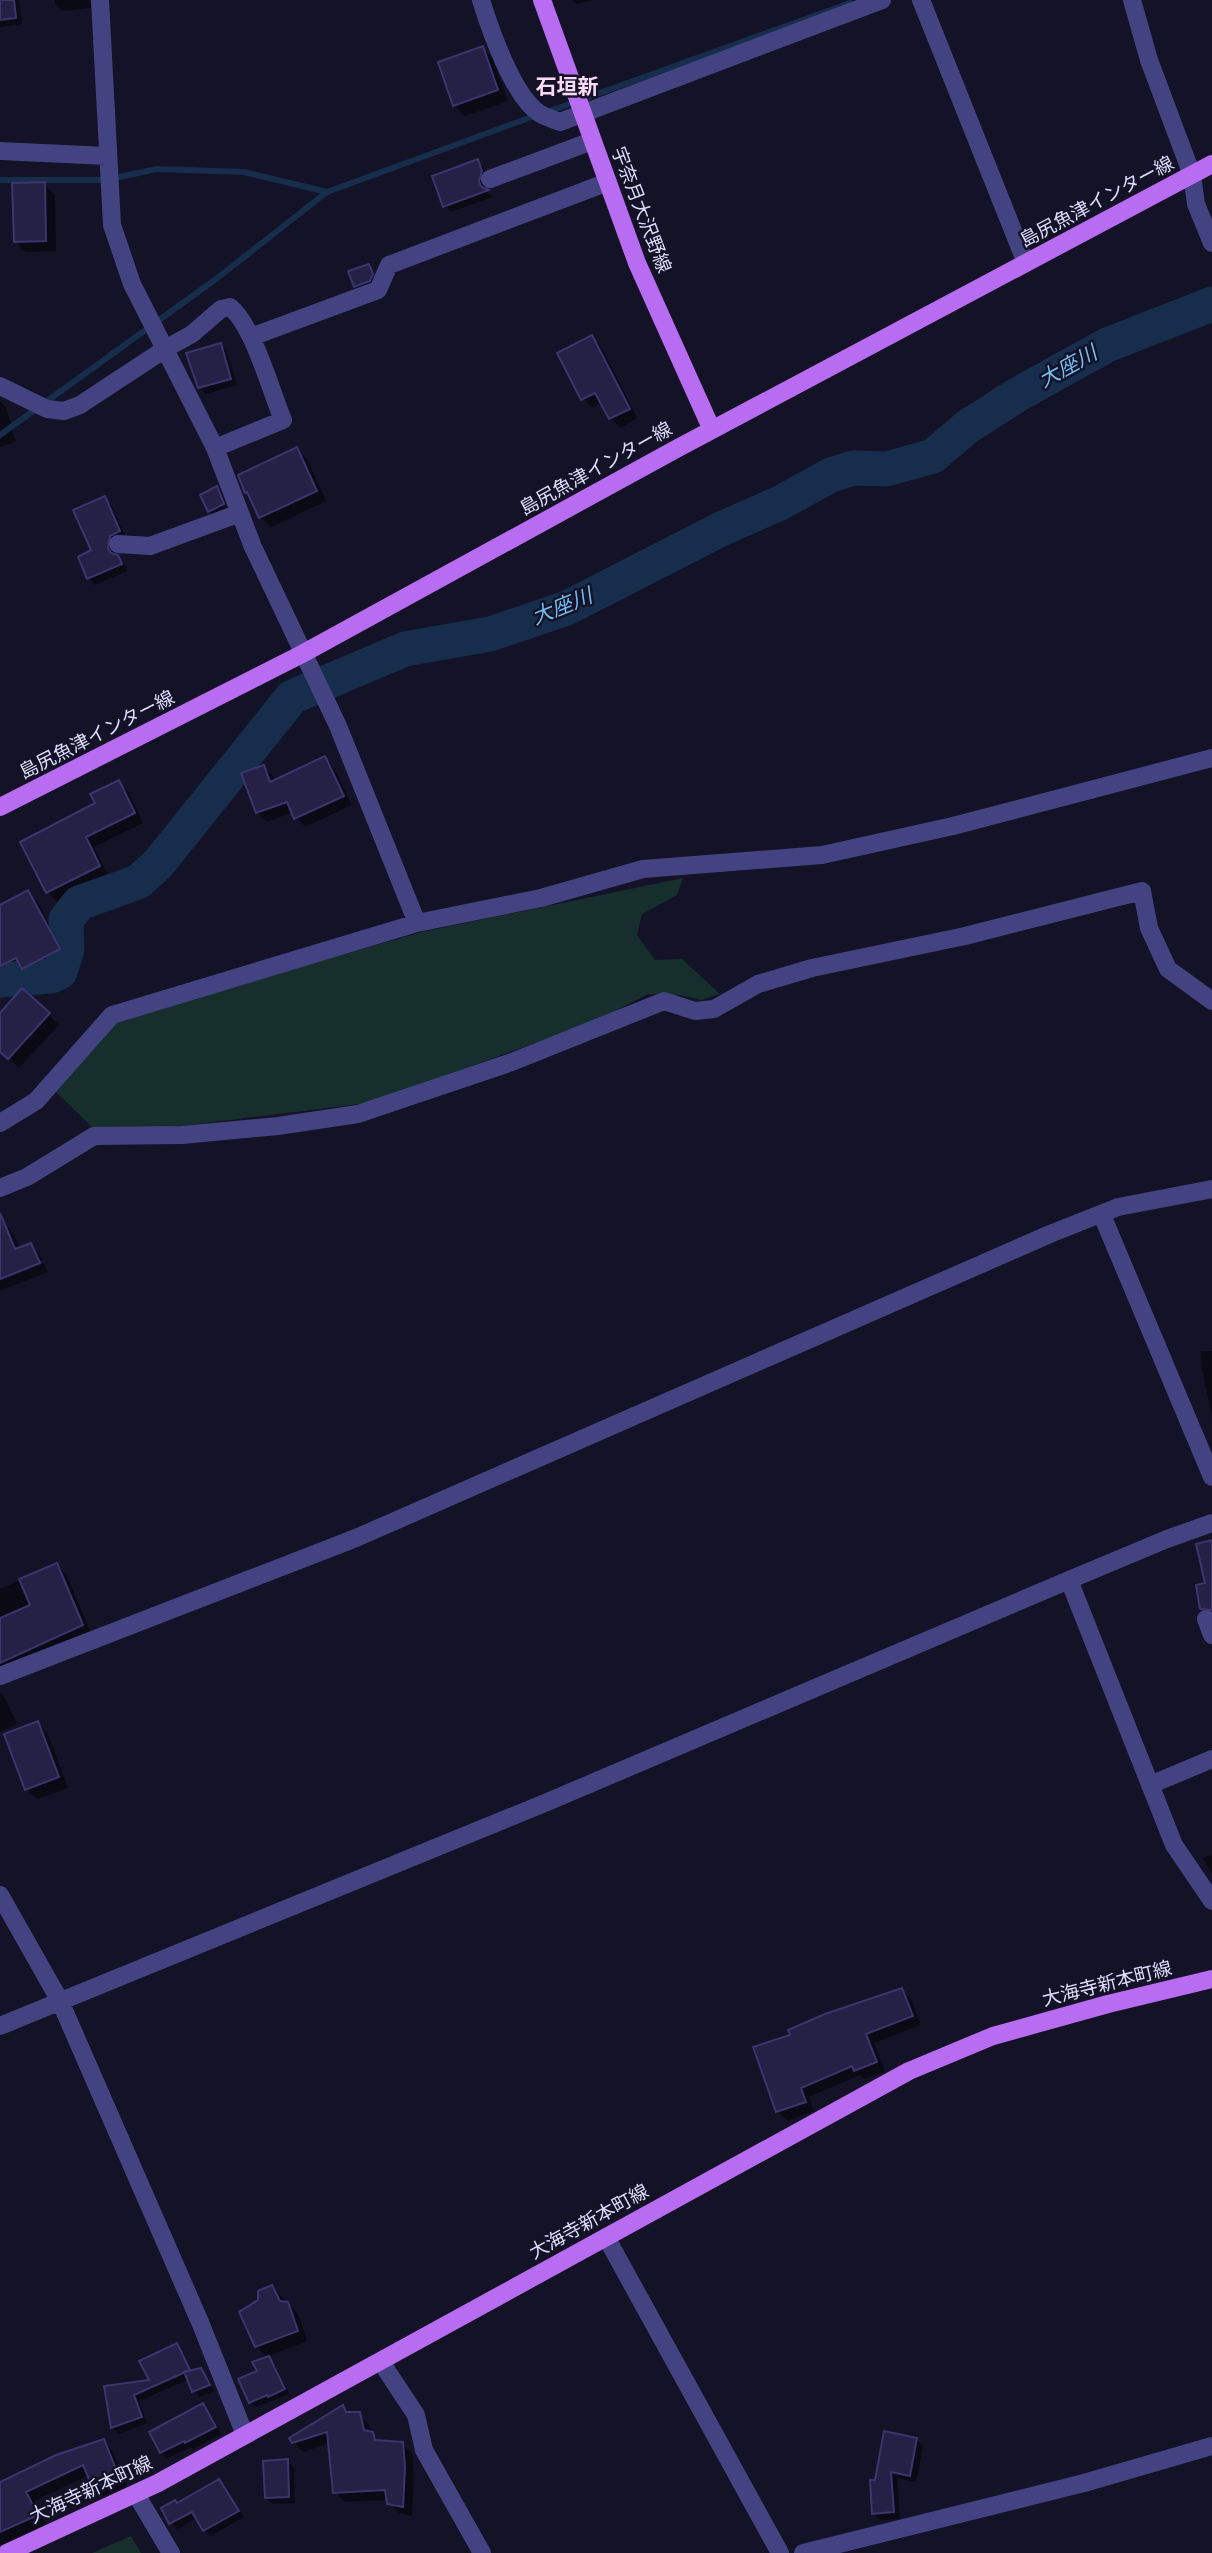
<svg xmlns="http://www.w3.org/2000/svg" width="1212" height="2553" font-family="'Varela Round','Noto Sans JP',sans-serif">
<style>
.green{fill:#162f2d}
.shadow{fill:#0007}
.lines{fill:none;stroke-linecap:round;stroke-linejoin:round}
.stream{stroke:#162d4c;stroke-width:6}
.river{stroke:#162d4c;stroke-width:35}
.building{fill:#252045;stroke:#3d346f;stroke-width:2}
.minor{stroke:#424380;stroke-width:18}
.major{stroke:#b86cf1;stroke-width:18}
.labels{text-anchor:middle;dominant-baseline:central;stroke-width:5;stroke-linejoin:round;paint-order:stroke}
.street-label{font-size:19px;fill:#dddbfb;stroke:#141226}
.neighbourhood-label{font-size:21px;font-weight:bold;fill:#fcdcf2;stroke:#141226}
.water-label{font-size:21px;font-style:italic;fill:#73bdf1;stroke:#141226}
</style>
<rect width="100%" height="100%" fill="#141226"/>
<path class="green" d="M683,878L677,895L642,914L637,935L655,960L682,959L720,994L701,1000L681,995L648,994L596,1021L368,1103L148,1130L92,1127L56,1092L118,1019L422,932Z
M131,2536L141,2553H92Z"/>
<path class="shadow" d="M0,0H19L22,24L0,27Z
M55,0H90L91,8L62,11L55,4Z
M572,0H595L576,4Z
M483,48L493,59L508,101L465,116L454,105Z
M477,161L484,168L488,179L485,190L493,197L451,212L445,206Z
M44,184L55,195L56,251L26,252L15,241Z
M369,266L375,278L372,284L358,289L355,286Z
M592,337L601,346L637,418L620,428L610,418L602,402L592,408L583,398Z
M221,345L227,352L237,385L206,394L199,387Z
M0,401L6,407L16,442L0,447Z
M296,449L307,459L326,501L271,527L261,517L252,498L246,492Z
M217,488L226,507L212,514L209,511Z
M104,498L111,505L126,538L116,542L114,556L124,564L127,571L95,585L89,578Z
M325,758L334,768L352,805L305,827L293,812L267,822L257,812L263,767L273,776L275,782Z
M118,782L128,791L143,823L94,847L108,875L57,902L48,892L23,843L98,804Z
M28,892L37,901L68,959L33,977L24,968L5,978L0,973V907Z
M48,1014L59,1025L19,1068L0,1050V1015Z
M5,1225L14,1235L20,1249L31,1245L43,1260L0,1277V1227Z
M44,1263L48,1272L0,1291V1281Z
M1201,1351H1212V1418L1202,1369Z
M57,1565L66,1574L92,1635L0,1676V1589Z
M0,1693L5,1698L17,1724L0,1732Z
M38,1723L48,1734L68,1788L37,1799L27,1789Z
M1212,1854V1874L1203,1858Z
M902,1990L911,1999L921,2025L874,2043L885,2071L865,2079L860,2075L809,2097L814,2111L787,2121L778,2111L792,2036Z
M272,2287L298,2314L307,2341L267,2357L274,2363L289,2394L256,2407L251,2402L259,2372L268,2358L256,2346L260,2301Z
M177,2346L183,2352L192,2372L200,2370L214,2391L200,2397L194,2391L189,2379L139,2401L147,2423L119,2434L113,2428L106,2387L152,2381Z
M202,2405L209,2412L221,2434L193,2449L191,2447L168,2458L161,2452Z
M343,2407L350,2414H359L369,2424L372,2434L380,2442L402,2444L412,2454L414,2478L412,2516L399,2513L388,2500L345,2502L335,2492L330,2443L303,2452L293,2442Z
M916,2439L923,2446L916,2482L897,2478L900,2519L880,2520L873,2513L876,2482Z
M103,2441L112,2450L127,2486L103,2496L94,2487L89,2475L34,2501L46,2524L0,2545V2483Z
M287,2461L294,2468L295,2503L273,2504L266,2498Z
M219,2481L244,2517L210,2536L197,2518L177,2529L171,2522L177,2505Z"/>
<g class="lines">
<path class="stream" d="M547,112L850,3
M0,180H105L157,169L244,172L327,192
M0,435L216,279L327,192L537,115"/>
<path class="river" d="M0,980L51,976L60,972L67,949L66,920L79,903L138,882L158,864L292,697L405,649L490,634L567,608L721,529L780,503L831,475L853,468L887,469L933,456L967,427L1017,395L1107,345L1212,304"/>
</g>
<path class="building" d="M0,0H14L16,18L0,20Z
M483,46L498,90L453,106L438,62Z
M478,159L482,171L479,182L482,187L489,190L443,207L432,176Z
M45,182L46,241L14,242L12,183Z
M369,264L373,274L370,281L354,287L348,271Z
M592,335L630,409L609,419L595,393L581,400L557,353Z
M221,343L231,379L198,388L186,353Z
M297,447L317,491L259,518L247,492L245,493L238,475Z
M217,486L224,504L208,512L200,495Z
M105,496L120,531L110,536L108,548L111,553L118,555L122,564L87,579L78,557L91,550L73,510Z
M325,756L344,796L294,819L287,802L256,813L241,773L264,765L270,782Z
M119,780L135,813L86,837L100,866L46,893L20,842L95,803L90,794Z
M28,890L60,949L22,969L16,958L0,966V905Z
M22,988L50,1013L8,1059L0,1052V1013Z
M0,1213L15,1249L31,1243L40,1263L0,1279Z
M1212,1540V1610L1200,1609L1196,1585L1205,1583L1196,1544Z
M57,1563L83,1625L0,1663V1618L30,1605L19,1579Z
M38,1721L59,1777L25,1790L4,1734Z
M902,1988L913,2016L866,2034L877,2062L854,2071L852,2066L801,2088L806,2102L776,2112L753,2047L790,2035L788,2030L825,2014Z
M272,2285L280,2301L288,2302L298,2331L255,2347L239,2312L258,2300V2291Z
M177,2343L190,2370L134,2395L142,2417L111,2428L104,2386L149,2380L139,2361Z
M269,2356L285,2389L268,2397L267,2395L249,2403L238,2379L257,2371L252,2362Z
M201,2368L210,2385L192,2392L184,2372Z
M203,2403L216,2427L185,2443L184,2441L160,2453L149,2432Z
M343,2405L346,2412H360L364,2430L373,2432L375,2440L403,2442L405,2467L403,2507L387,2504L385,2490L333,2493L327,2432L292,2443L289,2438Z
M884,2431L917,2438L910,2476L891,2472L894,2512L872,2514L870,2480H875Z
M104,2439L119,2477L93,2488L83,2465L26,2492L38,2515L0,2532V2482L56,2455Z
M288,2459L289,2497L265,2498L263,2461Z
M219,2479L239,2511L203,2531L192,2512L169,2524L161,2508L175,2500L177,2503Z"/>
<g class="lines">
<path class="minor" d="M481,0C490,29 513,96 539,113C545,117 553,119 560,122L882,0
M921,0L1026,263
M1132,0L1149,60L1192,175L1196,204L1212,243
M0,151L107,156
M490,179L592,141
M251,337L378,290L389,265L608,182
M0,386L47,409L64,411L80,405L165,349L192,334L221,309L230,307C253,325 271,391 283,420L215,448
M118,544L150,546L240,513
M417,923L541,898L643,869L822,855L953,826L1212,758
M0,1123L36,1101L112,1015L417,923L338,726L253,547L215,448L132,284L112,225L100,0
M0,1188L27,1177L94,1136L182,1135L278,1126L358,1114L512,1062L664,1001L695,1011L714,1009L758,984L812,968L965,936L1142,891L1149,928L1168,969L1212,1001
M1102,1215L1212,1477
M1069,1580L1174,1845L1212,1901
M1206,1619L1212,1635
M0,1676L356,1538L1050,1234L1118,1207L1212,1189
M1150,1785L1212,1759
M0,1895L60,2001L200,2322L245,2435
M0,2026L545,1803L1069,1580L1167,1539L1212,1523
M606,2237L780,2553
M381,2362L416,2415L424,2450L482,2553
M136,2494L171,2553
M803,2553L1084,2483L1212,2446"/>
<path class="major" d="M542,0L637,263L712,430
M0,807L302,654L678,448L1212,164
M7,2553L158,2483L909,2071L993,2036L1108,2004L1212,1979"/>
</g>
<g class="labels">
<g class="street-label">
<text transform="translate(1097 202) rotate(-28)">島尻魚津インター線</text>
<text transform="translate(641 210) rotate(69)">宇奈月大沢野線</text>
<text transform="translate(596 469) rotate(-29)">島尻魚津インター線</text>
<text transform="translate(97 735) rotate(-27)">島尻魚津インター線</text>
<text transform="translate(1107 1984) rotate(-14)">大海寺新本町線</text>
<text transform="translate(589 2222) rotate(-29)">大海寺新本町線</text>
<text transform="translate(91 2490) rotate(-25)">大海寺新本町線</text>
</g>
<g class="neighbourhood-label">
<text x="567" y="87">石垣新</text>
</g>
<g class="water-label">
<text transform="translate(1068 367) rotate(-29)">大座川</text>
<text transform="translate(562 607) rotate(-22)">大座川</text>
</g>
</g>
</svg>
